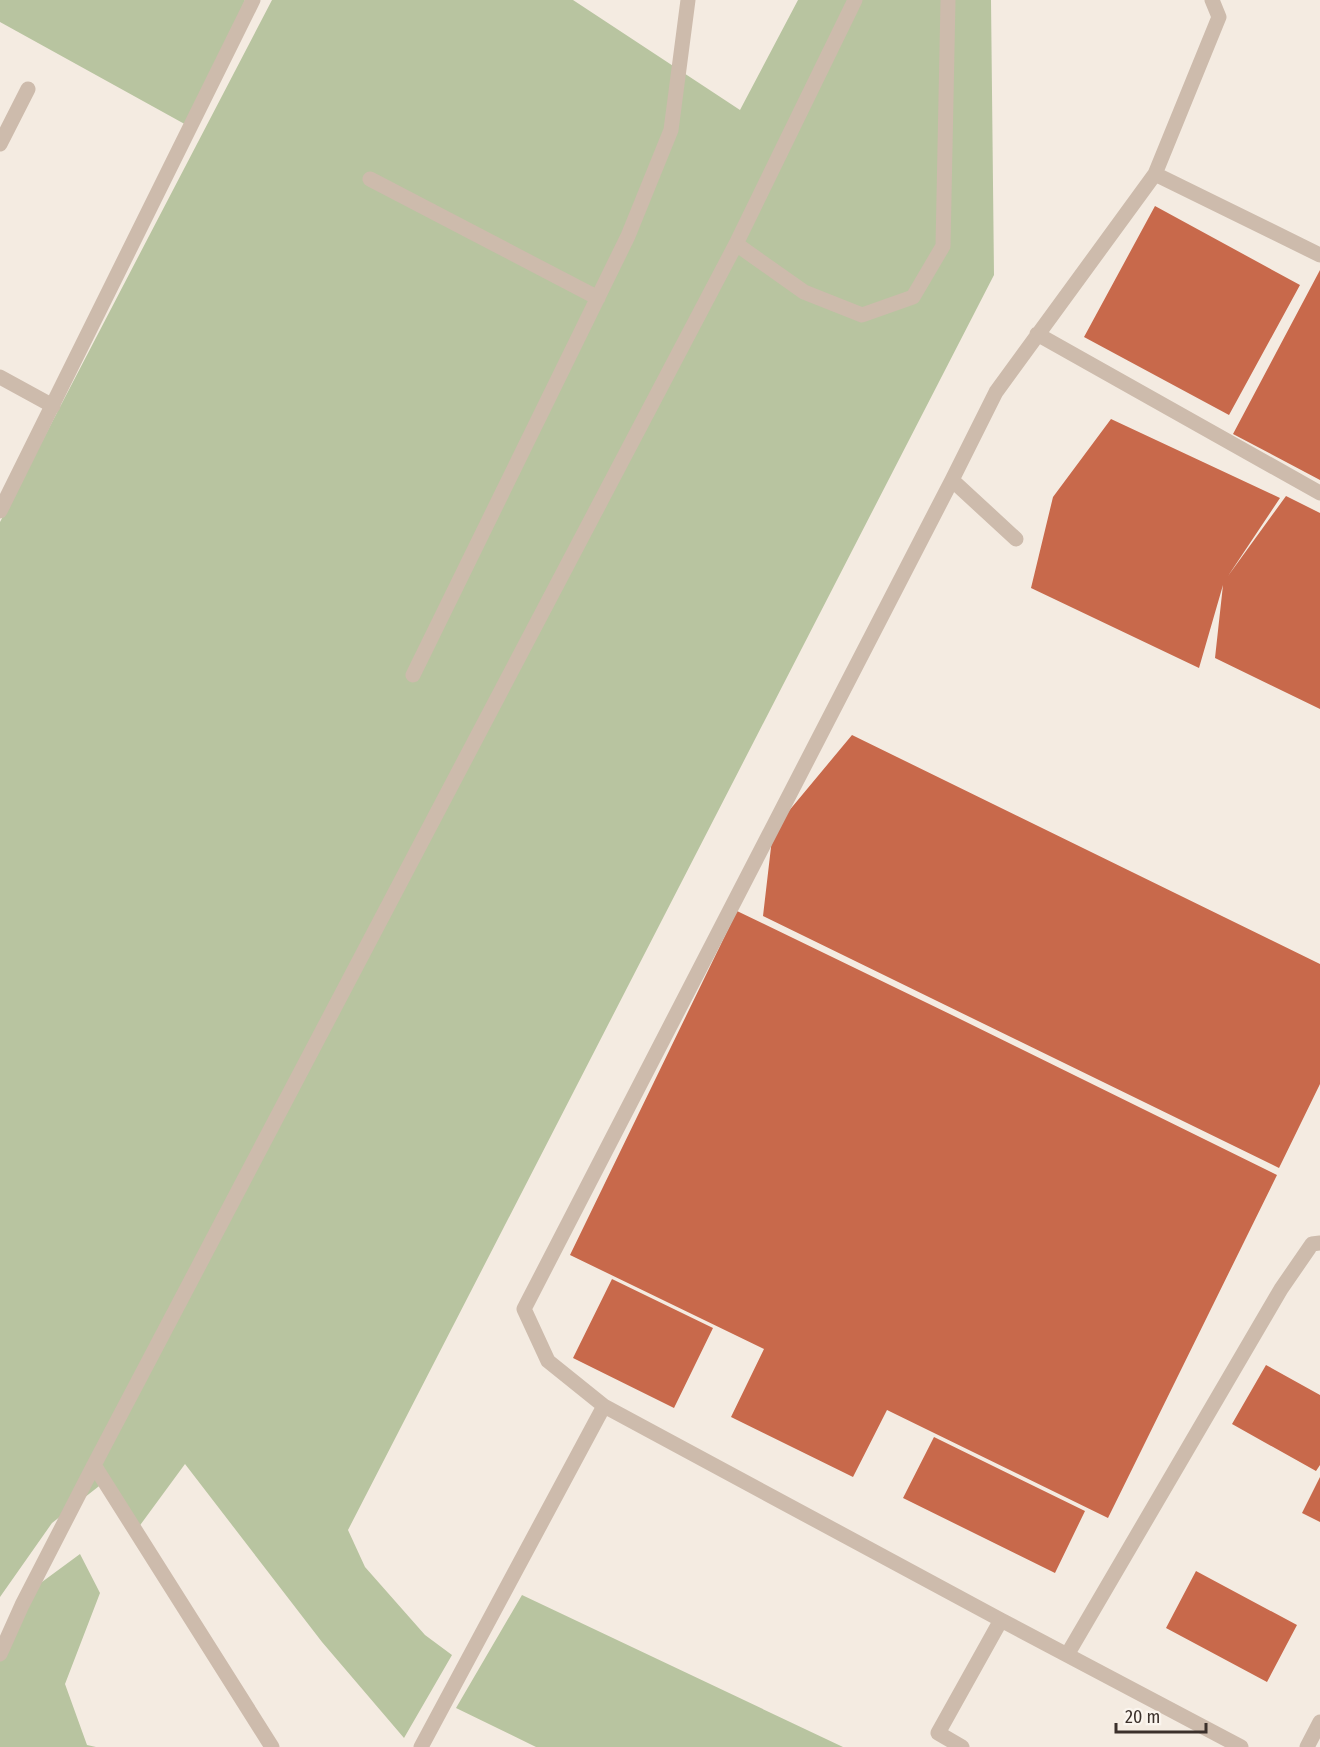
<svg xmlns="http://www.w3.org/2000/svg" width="1320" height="1747" font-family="'Fira Sans Condensed',sans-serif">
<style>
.green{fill:#b8c4a0}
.building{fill:#c8694b}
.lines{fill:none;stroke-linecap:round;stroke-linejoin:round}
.service{stroke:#cdbbac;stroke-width:15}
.minor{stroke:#cdbbac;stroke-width:15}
</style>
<rect width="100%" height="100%" fill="#f4ebe1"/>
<path class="green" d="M0,0H245L190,127L0,22Z
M272,0H573L740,110L798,0H991L994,275L348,1530L365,1567L425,1635L452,1655L404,1738L322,1642L185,1464L138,1528L103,1483L52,1523L0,1597V522Z
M80,1554L100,1593L65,1684L87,1745L96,1747H0V1643L27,1593Z
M522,1595L843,1747H536L456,1708Z"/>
<path class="building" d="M1155,206L1300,285L1229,415L1084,337Z
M1320,270V480L1233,434Z
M1111,419L1280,498L1228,576L1286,496L1320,513V709L1215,658L1223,585L1199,668L1031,588L1053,497Z
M852,735L1320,964V1084L1279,1168L763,916L773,830Z
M737,911L956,1017L1277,1175L1108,1518L887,1410L853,1477L731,1417L764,1349L570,1255Z
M612,1279L713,1328L674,1408L573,1358Z
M1266,1365L1320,1395V1465L1316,1471L1232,1424Z
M934,1437L1085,1511L1055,1573L903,1498Z
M1320,1477V1522L1302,1513Z
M1196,1571L1297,1625L1267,1682L1166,1628Z"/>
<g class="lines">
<path class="service" d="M1212,0L1219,17L1155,174L996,392L952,480L524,1309L548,1361L604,1406L1001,1620L1241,1747
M0,144L28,89
M1155,174L1320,255
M370,179L598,298
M736,244L804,292L862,315L913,297L943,246L948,0
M1037,334L1320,493
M0,377L53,406
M952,480L1016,539
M413,675L628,236L671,130L688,0
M94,1465L736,244L855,0
M0,1654L22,1605L94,1465L272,1747
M1067,1655L1281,1289L1312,1244L1320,1243
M421,1747L604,1406
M962,1747L938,1733L1001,1620
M1307,1747L1320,1722"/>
<path class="minor" d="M0,511L253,0"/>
</g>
<path d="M1116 1723v9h90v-9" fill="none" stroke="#3b302b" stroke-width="3"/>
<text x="1125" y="1723" font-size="18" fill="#3b302b" stroke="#fbf5ee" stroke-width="4.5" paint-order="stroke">20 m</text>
</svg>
